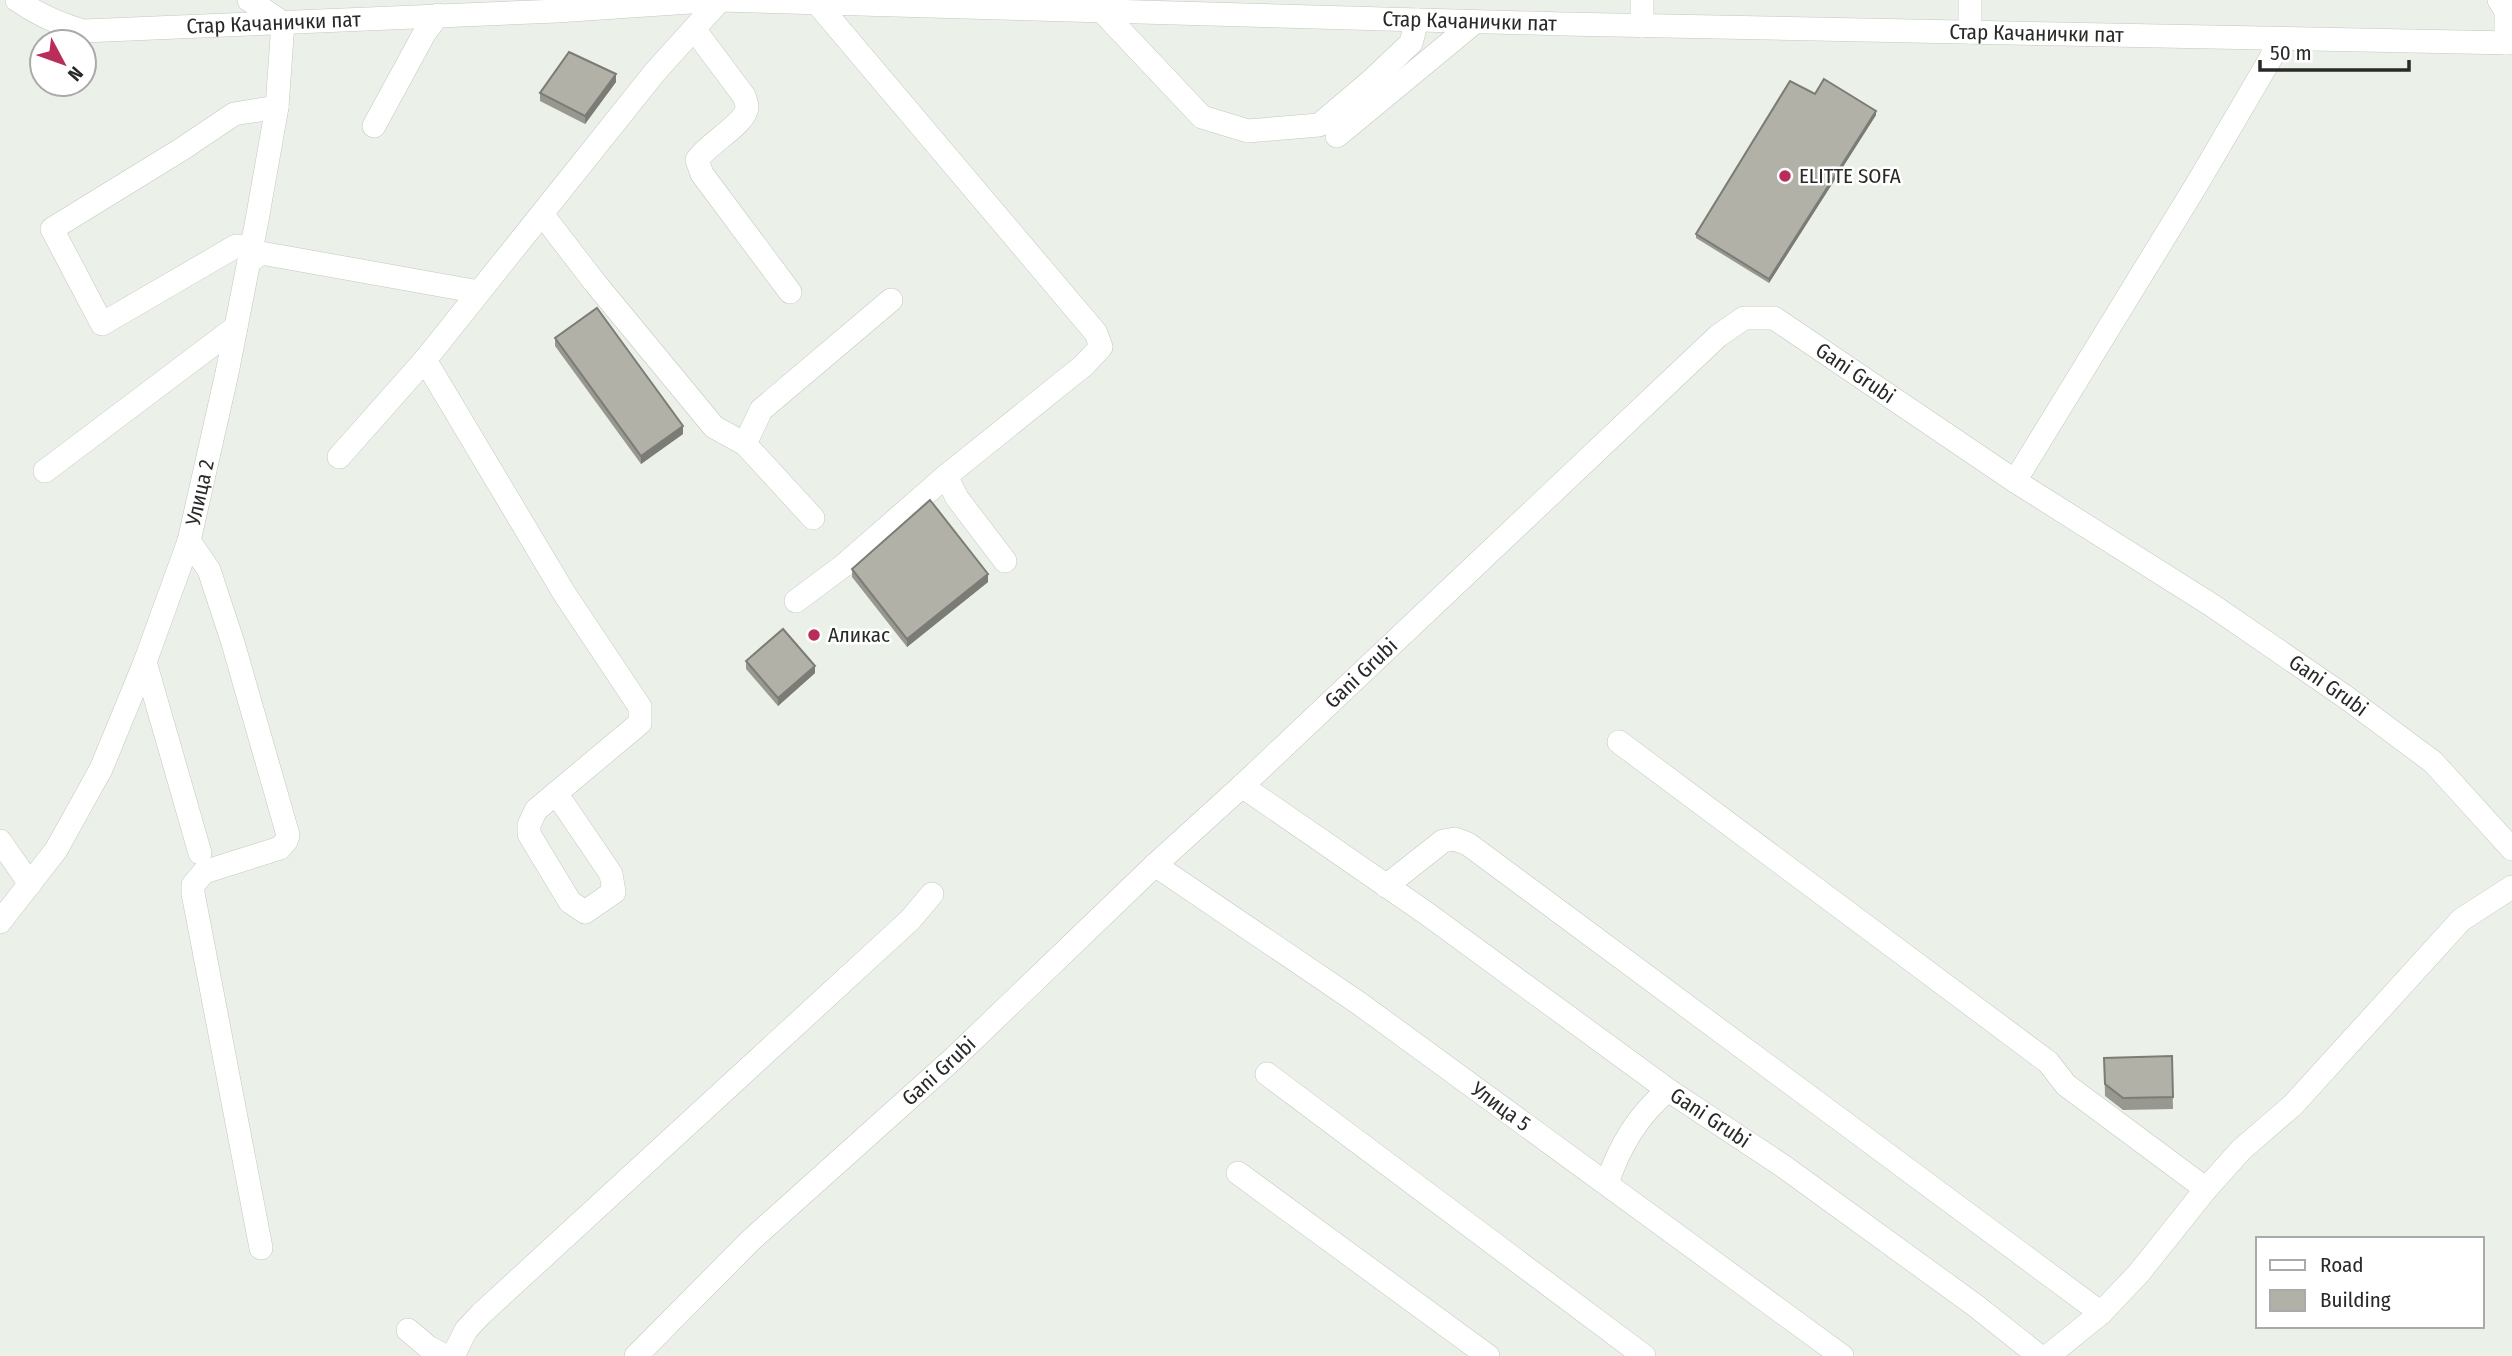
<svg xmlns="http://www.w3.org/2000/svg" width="2512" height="1356" font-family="'Fira Sans Condensed',sans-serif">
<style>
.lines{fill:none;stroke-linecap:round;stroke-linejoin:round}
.minor-casing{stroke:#c2c8bf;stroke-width:24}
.minor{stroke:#fff;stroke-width:23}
.wall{fill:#989890}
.shaded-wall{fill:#7c7c76}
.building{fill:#b1b1a8;stroke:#7c7c76;stroke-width:2}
.poi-dot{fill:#ba2c59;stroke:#fff;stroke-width:2.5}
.labels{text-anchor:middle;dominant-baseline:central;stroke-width:5;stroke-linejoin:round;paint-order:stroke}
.street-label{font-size:21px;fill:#282a27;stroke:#fff}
.poi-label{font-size:21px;fill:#282a27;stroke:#fff;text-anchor:start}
</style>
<rect width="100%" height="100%" fill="#ebf1e8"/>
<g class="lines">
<defs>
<g id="minor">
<path id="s1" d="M17,0C38,15 59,24 83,31L557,11L720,0L1564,24L2512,43"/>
<path d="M2499,0L2506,11V43"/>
<path d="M817,3L1096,333L1101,347L1083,366L946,476L957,498L1005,561"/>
<path d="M1102,11L1202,117L1248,131L1319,125L1371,81L1411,43L1417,20"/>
<path d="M1642,26V0"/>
<path d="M694,29L744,96C745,99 747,103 747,107C746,124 707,144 697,160L702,174L790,292"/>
<path d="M1970,32V0"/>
<path d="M374,126L424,34L438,15"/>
<path d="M1337,136L1475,22"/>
<path d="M542,214L596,284L714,427L745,444L813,518"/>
<path d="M252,247L236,246L102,324L52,229L182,149L234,114L277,107"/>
<path d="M249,262L261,253L479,292"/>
<path d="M425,360L564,593L640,707V723L536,810L529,825V834L570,902L585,912L614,892L611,874L556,793"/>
<path d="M745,444L761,410L891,300"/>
<path d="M339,457L425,360L655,72L720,0"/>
<path d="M45,471L236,327"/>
<path d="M2015,481L2197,184L2272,56L2276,39"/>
<path d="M189,541L209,570L233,643L288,835L286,841L280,848L204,872L193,885V893L261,1248"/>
<path d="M796,601L843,566L946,476"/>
<path d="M145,662L200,853"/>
<path d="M1619,742L2048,1062L2066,1085L2206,1189"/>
<path id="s2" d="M1242,786L1426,913L1668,1090L1783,1166L1976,1306L2039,1356"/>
<path d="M0,841L30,884"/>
<path id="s3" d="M1155,865L1360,1004L1842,1356"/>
<path d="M1386,886L1443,841L1455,839L1468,844L2101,1313"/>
<path id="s4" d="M0,922L56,850L101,769L145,662L189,541L227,373L257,220L277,107L283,23L249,0"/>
<path d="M1267,1074L1644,1356"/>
<path d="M1238,1173L1488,1356"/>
<path d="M1607,1184C1619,1146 1638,1115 1668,1090"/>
<path d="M408,1330L428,1347L445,1356"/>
<path d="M453,1356L466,1330L481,1314L910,920L932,894"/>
<path id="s5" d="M636,1356L751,1240L954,1058L1155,865L1242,786L1718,336L1744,318H1774L2015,481L2213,606L2347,698L2433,762L2512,849"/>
<path d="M2048,1356L2101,1313L2139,1273L2206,1189L2241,1150L2293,1105L2461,920L2512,887"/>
</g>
</defs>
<use href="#minor" class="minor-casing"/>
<use href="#minor" class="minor"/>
</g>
<path class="wall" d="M616,82L585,124L540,101V93Z
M1815,94L1876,115L1769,283L1696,238V234Z
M555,338L683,434L641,464L555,346Z
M852,569L988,582L907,647L852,577Z
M746,661L815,673L778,706L746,669Z
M2172,1056L2173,1109L2123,1110L2105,1096L2104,1058Z"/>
<path class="shaded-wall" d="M616,74V82L585,124V116Z
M1876,111V115L1769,283V279Z
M683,426V434L641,464V456Z
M988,574V582L907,647V639Z
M815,666V673L778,706V698Z"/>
<path class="building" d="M569,52L616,74L585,116L540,93Z
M1824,79L1876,111L1769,279L1696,234L1790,81L1815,94Z
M597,308L683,426L641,456L555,338Z
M930,500L988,574L907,639L852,569Z
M783,629L815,666L778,698L746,661Z
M2172,1056L2173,1097L2123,1098L2105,1084L2104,1058Z"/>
<g class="poi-dot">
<circle cx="1785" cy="176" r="7"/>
<circle cx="814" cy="635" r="7"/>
</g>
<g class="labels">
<g class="street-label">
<text stroke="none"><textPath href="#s1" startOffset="1461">Стар Качанички пат</textPath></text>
<text stroke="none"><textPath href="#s1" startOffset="264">Стар Качанички пат</textPath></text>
<text stroke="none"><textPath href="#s1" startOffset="2028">Стар Качанички пат</textPath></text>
<text stroke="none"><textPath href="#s5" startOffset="1647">Gani Grubi</textPath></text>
<text stroke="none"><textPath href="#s4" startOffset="478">Улица 2</textPath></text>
<text stroke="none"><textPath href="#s5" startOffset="996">Gani Grubi</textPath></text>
<text stroke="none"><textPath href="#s5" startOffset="2214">Gani Grubi</textPath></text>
<text stroke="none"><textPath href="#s5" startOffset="416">Gani Grubi</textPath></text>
<text stroke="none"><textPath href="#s3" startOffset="422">Улица 5</textPath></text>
<text stroke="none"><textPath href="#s2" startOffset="574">Gani Grubi</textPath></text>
</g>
<g class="poi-label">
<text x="1799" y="176">ELITTE SOFA</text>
<text x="828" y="635">Аликас</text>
</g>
</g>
<rect x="2256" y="1237" width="228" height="91" fill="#ffffff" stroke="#a9aaa9" stroke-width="2"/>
<rect x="2270" y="1260" width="35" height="10" fill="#ffffff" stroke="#a9aaa9" stroke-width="2"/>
<text x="2320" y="1272" font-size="21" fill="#282a27">Road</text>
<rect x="2270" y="1290" width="35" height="21" fill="#b1b1a8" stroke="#a9aaa9" stroke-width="2"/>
<text x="2320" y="1307" font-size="21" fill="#282a27">Building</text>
<g transform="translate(63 63) rotate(131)"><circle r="33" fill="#ffffff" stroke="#a9aaa9" stroke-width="2"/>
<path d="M0-5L12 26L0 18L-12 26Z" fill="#ba2c59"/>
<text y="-10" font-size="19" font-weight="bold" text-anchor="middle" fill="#282a27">N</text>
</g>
<path d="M2260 60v10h149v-10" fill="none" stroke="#282a27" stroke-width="3.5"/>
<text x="2270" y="60" font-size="21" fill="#282a27" stroke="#ffffff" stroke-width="5" paint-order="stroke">50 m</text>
</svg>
